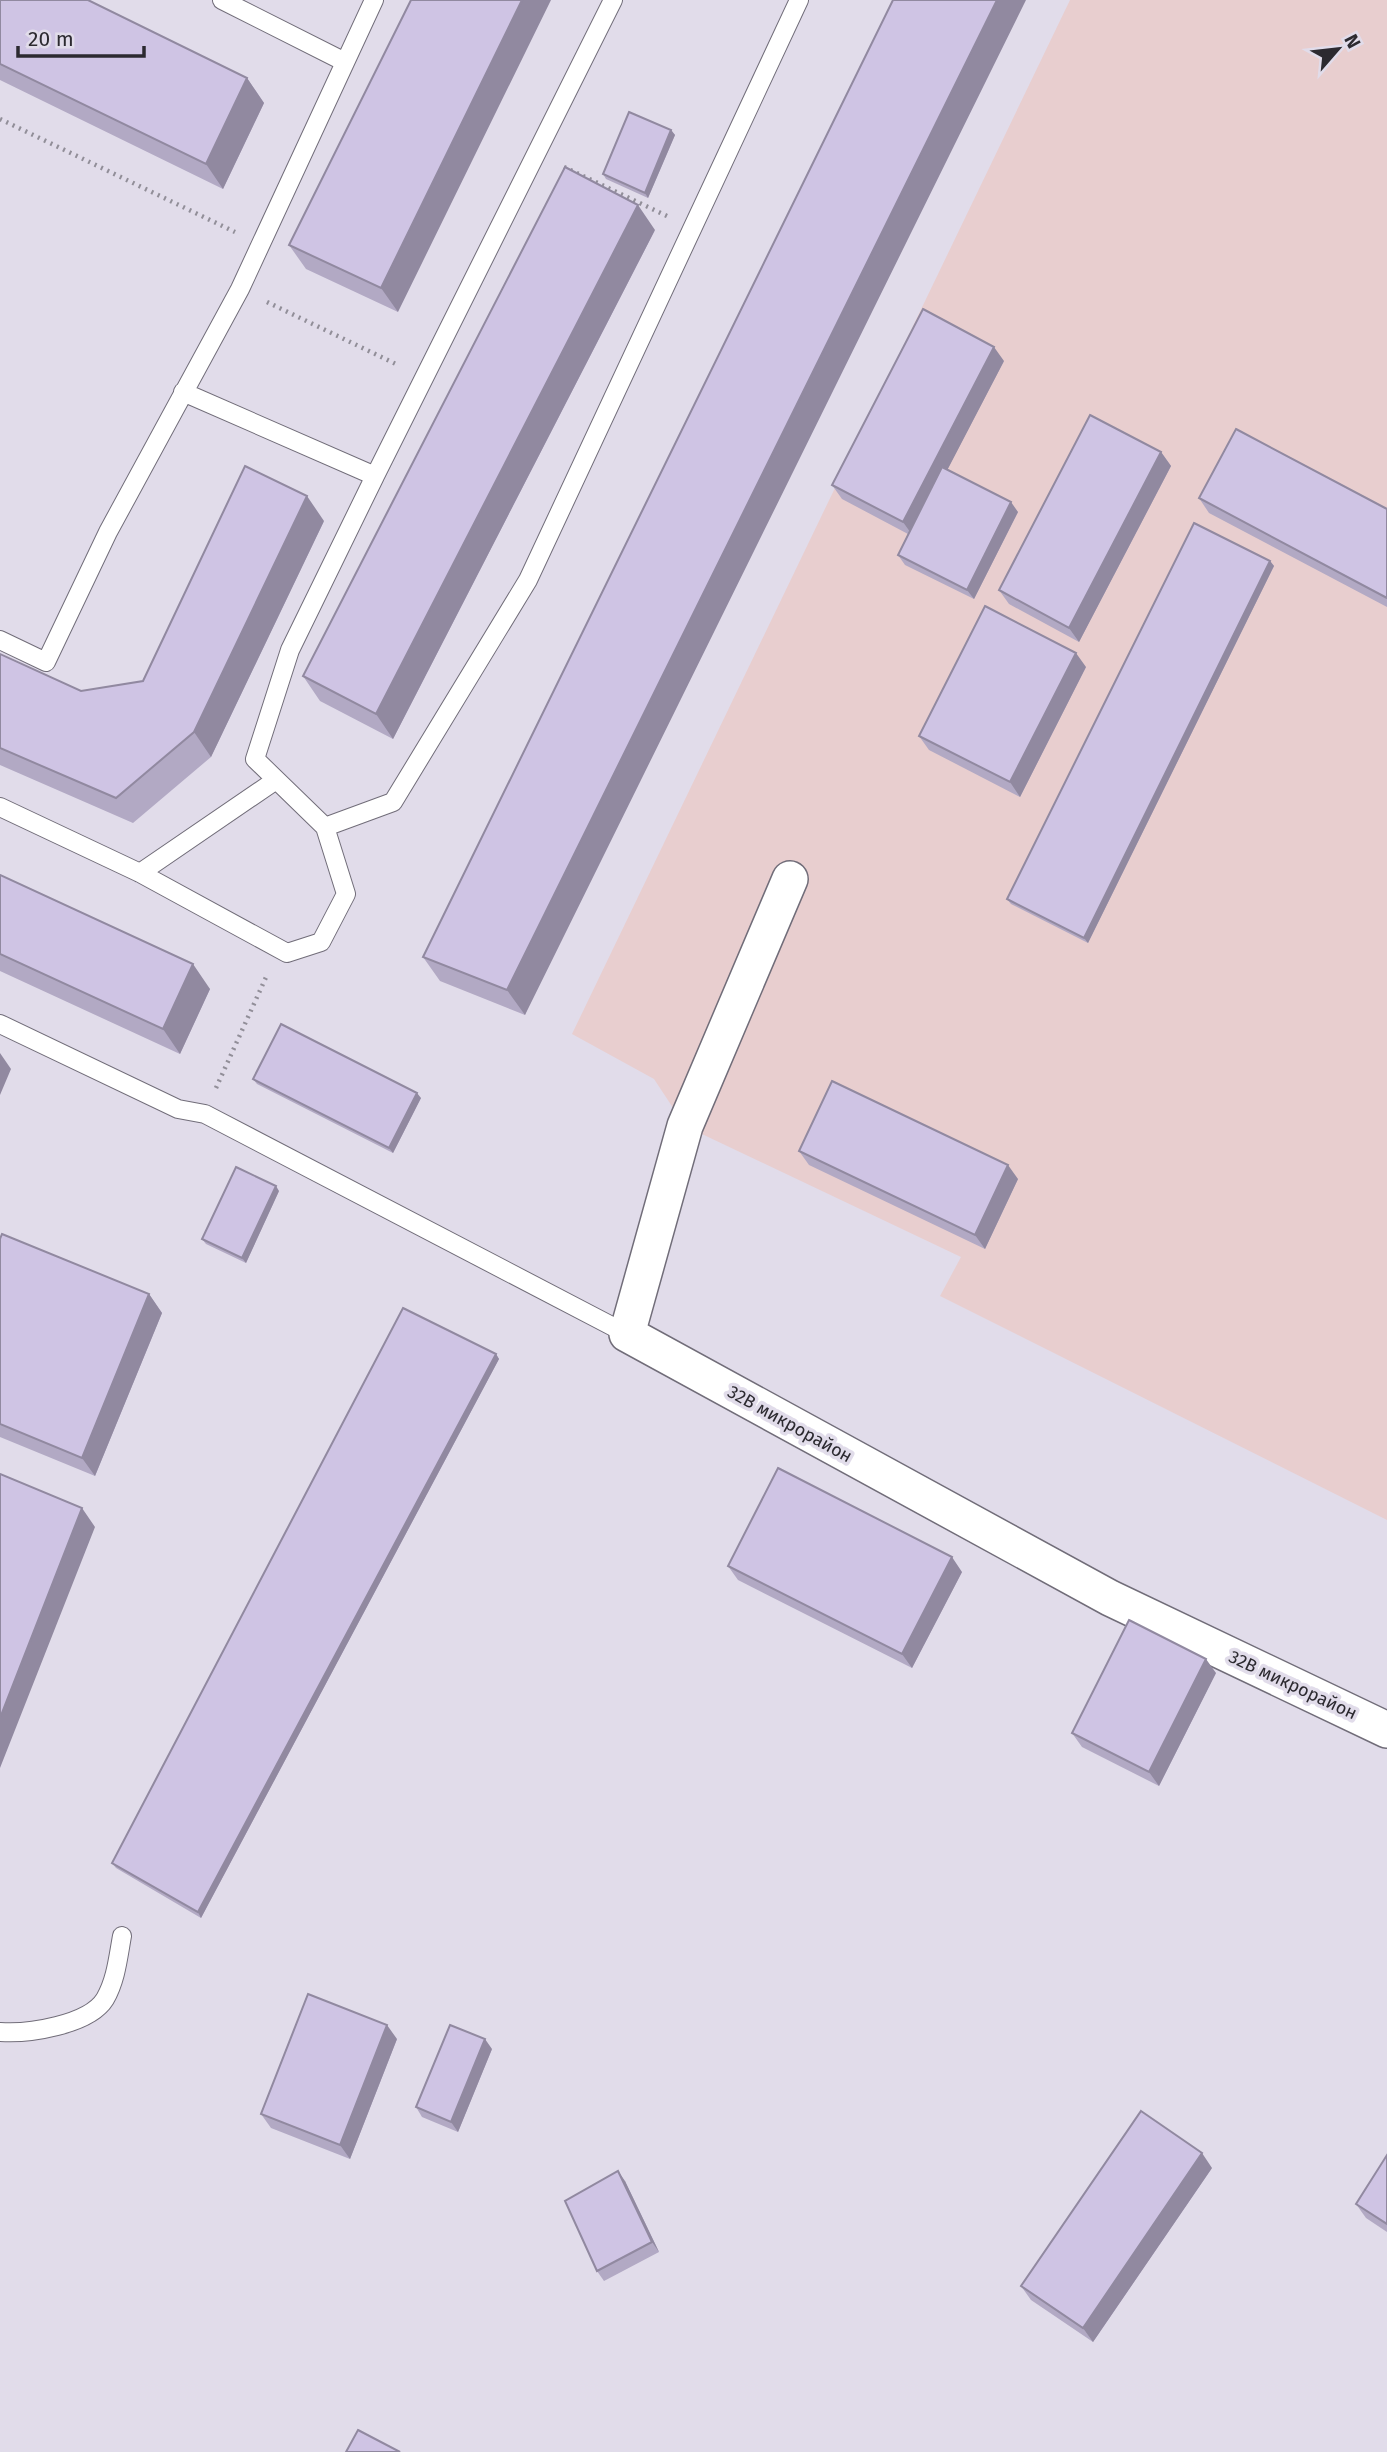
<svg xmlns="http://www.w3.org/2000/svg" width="1387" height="2452" font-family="'Fira Sans',sans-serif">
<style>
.commercial{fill:#e8cecf}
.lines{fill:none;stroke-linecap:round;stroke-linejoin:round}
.lane-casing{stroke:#716d79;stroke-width:20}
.street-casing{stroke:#716d79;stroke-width:38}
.path{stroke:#918e98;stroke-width:4.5;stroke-dasharray:2 5;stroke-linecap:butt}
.lane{stroke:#fff;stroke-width:18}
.street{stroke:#fff;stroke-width:35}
.wall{fill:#b2a9c4}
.shaded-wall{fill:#9189a0}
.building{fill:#cfc4e4;stroke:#9189a0;stroke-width:2}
.labels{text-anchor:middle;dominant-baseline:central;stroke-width:7;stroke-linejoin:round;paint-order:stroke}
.street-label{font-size:18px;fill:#2c2a30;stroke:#e1dcea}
</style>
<rect width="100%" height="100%" fill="#e1dcea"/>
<path class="commercial" d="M1070,0H1387V1520L940,1296L961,1257L685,1126L654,1079L572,1034Z"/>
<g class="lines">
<defs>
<path id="lane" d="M222,0L345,62
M375,476L613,0
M0,640L46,662L108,532L240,289L374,0
M0,807L140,873L287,953L321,942L346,894L325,827L255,759L290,650L375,476L183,392
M325,827L393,802L528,580L799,0
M140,873L276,780
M0,1024L178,1109L205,1114L627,1334
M0,2032C28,2034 89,2025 105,1999C116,1980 118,1958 122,1936"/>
<path id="street" d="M790,879L685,1126L627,1334L1110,1598L1387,1730"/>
</defs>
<use href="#lane" class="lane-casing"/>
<use href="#street" class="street-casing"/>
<path class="path" d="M0,119L235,232
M564,167L667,216
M267,302L398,365
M216,1088L267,975"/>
<use href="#lane" class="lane"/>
<use href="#street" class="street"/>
</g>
<path class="wall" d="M0,0L247,78L264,103L223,189L0,80Z
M411,0L398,312L306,269L289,245Z
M893,0L525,1015L440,981L423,957Z
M671,130L675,135L648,198L606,179L603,174Z
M655,230L393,739L320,701L303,676Z
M1004,361L947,470L1018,512L974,599L905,565L898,555L908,534L842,499L832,485Z
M1161,452L1171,466L1079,642L1009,604L999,590Z
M1199,498L1387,509V607L1209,513Z
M324,521L211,757L133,823L0,765V654L81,691L143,681Z
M1270,561L1274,566L1088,943L1011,904L1007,899Z
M1086,667L1020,797L929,750L919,736Z
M0,875L210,989L180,1054L0,971Z
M253,1079L421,1098L393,1153L257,1084Z
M799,1151L1018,1179L985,1249L809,1165Z
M279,1191L246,1263L206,1244L202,1239Z
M0,1239L149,1294L162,1313L95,1476L0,1437Z
M496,1354L499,1359L201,1918L116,1868L112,1863Z
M728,1566L962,1572L912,1668L738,1580Z
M1216,1673L1159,1786L1082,1747L1072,1733Z
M397,2039L350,2159L271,2128L261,2114Z
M492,2049L458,2132L422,2117L416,2107Z
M1387,2155V2232L1366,2218L1356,2204Z
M1212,2168L1093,2342L1031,2300L1021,2286Z
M625,2181L659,2252L604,2281L597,2271Z"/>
<path class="shaded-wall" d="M522,0H551L398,312L381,288Z
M997,0H1026L525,1015L507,990Z
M247,78L264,103L223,189L206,164Z
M671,130L675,135L648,198L645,193Z
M638,205L655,230L393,739L376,714Z
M994,347L1004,361L913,536L903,522Z
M1161,452L1171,466L1079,642L1069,628Z
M307,496L324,521L211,757L194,732Z
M1011,502L1018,512L974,599L967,590Z
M1270,561L1274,566L1088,943L1084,938Z
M1076,653L1086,667L1020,797L1010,782Z
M193,964L210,989L180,1054L163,1029Z
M0,1053L11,1069L0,1095Z
M417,1093L421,1098L393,1153L389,1148Z
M1008,1165L1018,1179L985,1249L975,1235Z
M276,1186L279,1191L246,1263L242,1258Z
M149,1294L162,1313L95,1476L82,1458Z
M496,1354L499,1359L201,1918L198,1912Z
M82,1508L95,1527L0,1768V1718Z
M952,1557L962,1572L912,1668L902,1654Z
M1206,1659L1216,1673L1159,1786L1149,1772Z
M387,2025L397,2039L350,2159L340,2145Z
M485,2039L492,2049L458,2132L451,2122Z
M1202,2153L1212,2168L1093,2342L1083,2328Z
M618,2171L625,2181L659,2252L652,2242Z"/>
<path class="building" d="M0,0H88L247,78L206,164L0,64Z
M411,0H522L381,288L289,245Z
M893,0H997L507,990L423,957Z
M629,112L671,130L645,193L603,174Z
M565,167L638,205L376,714L303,676Z
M923,309L994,347L903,522L832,485Z
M1090,415L1161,452L1069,628L999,590Z
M1236,429L1387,509V598L1199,498Z
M245,466L307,496L194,732L116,798L0,748V654L81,691L143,681Z
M942,467L1011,502L967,590L898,555Z
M1194,523L1270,561L1084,938L1007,899Z
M985,606L1076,653L1010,782L919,736Z
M0,875L193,964L163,1029L0,954Z
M281,1024L417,1093L389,1148L253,1079Z
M832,1081L1008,1165L975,1235L799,1151Z
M236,1167L276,1186L242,1258L202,1239Z
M2,1234L149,1294L82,1458L0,1424V1239Z
M403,1308L496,1354L198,1912L112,1863Z
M778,1468L952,1557L902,1654L728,1566Z
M0,1474L82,1508L0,1718Z
M1129,1620L1206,1659L1149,1772L1072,1733Z
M308,1994L387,2025L340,2145L261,2114Z
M450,2025L485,2039L451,2122L416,2107Z
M1141,2111L1202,2153L1083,2328L1021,2286Z
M1387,2155V2224L1356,2204Z
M618,2171L652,2242L597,2271L565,2201Z
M358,2430L400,2452H346Z"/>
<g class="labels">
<g class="street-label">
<text transform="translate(790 1424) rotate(29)">32В микрорайон</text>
<text transform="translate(1293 1685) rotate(25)">32В микрорайон</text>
</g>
</g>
<g transform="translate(1338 49) rotate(62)" stroke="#e1dcea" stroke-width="5" paint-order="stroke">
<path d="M0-5L12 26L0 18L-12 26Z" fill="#2c2a30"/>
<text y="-10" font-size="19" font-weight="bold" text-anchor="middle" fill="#2c2a30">N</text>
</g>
<path d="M18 46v10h126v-10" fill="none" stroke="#2c2a30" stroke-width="3.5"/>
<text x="28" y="46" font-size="21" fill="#2c2a30" stroke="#e1dcea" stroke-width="5" paint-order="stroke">20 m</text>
</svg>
